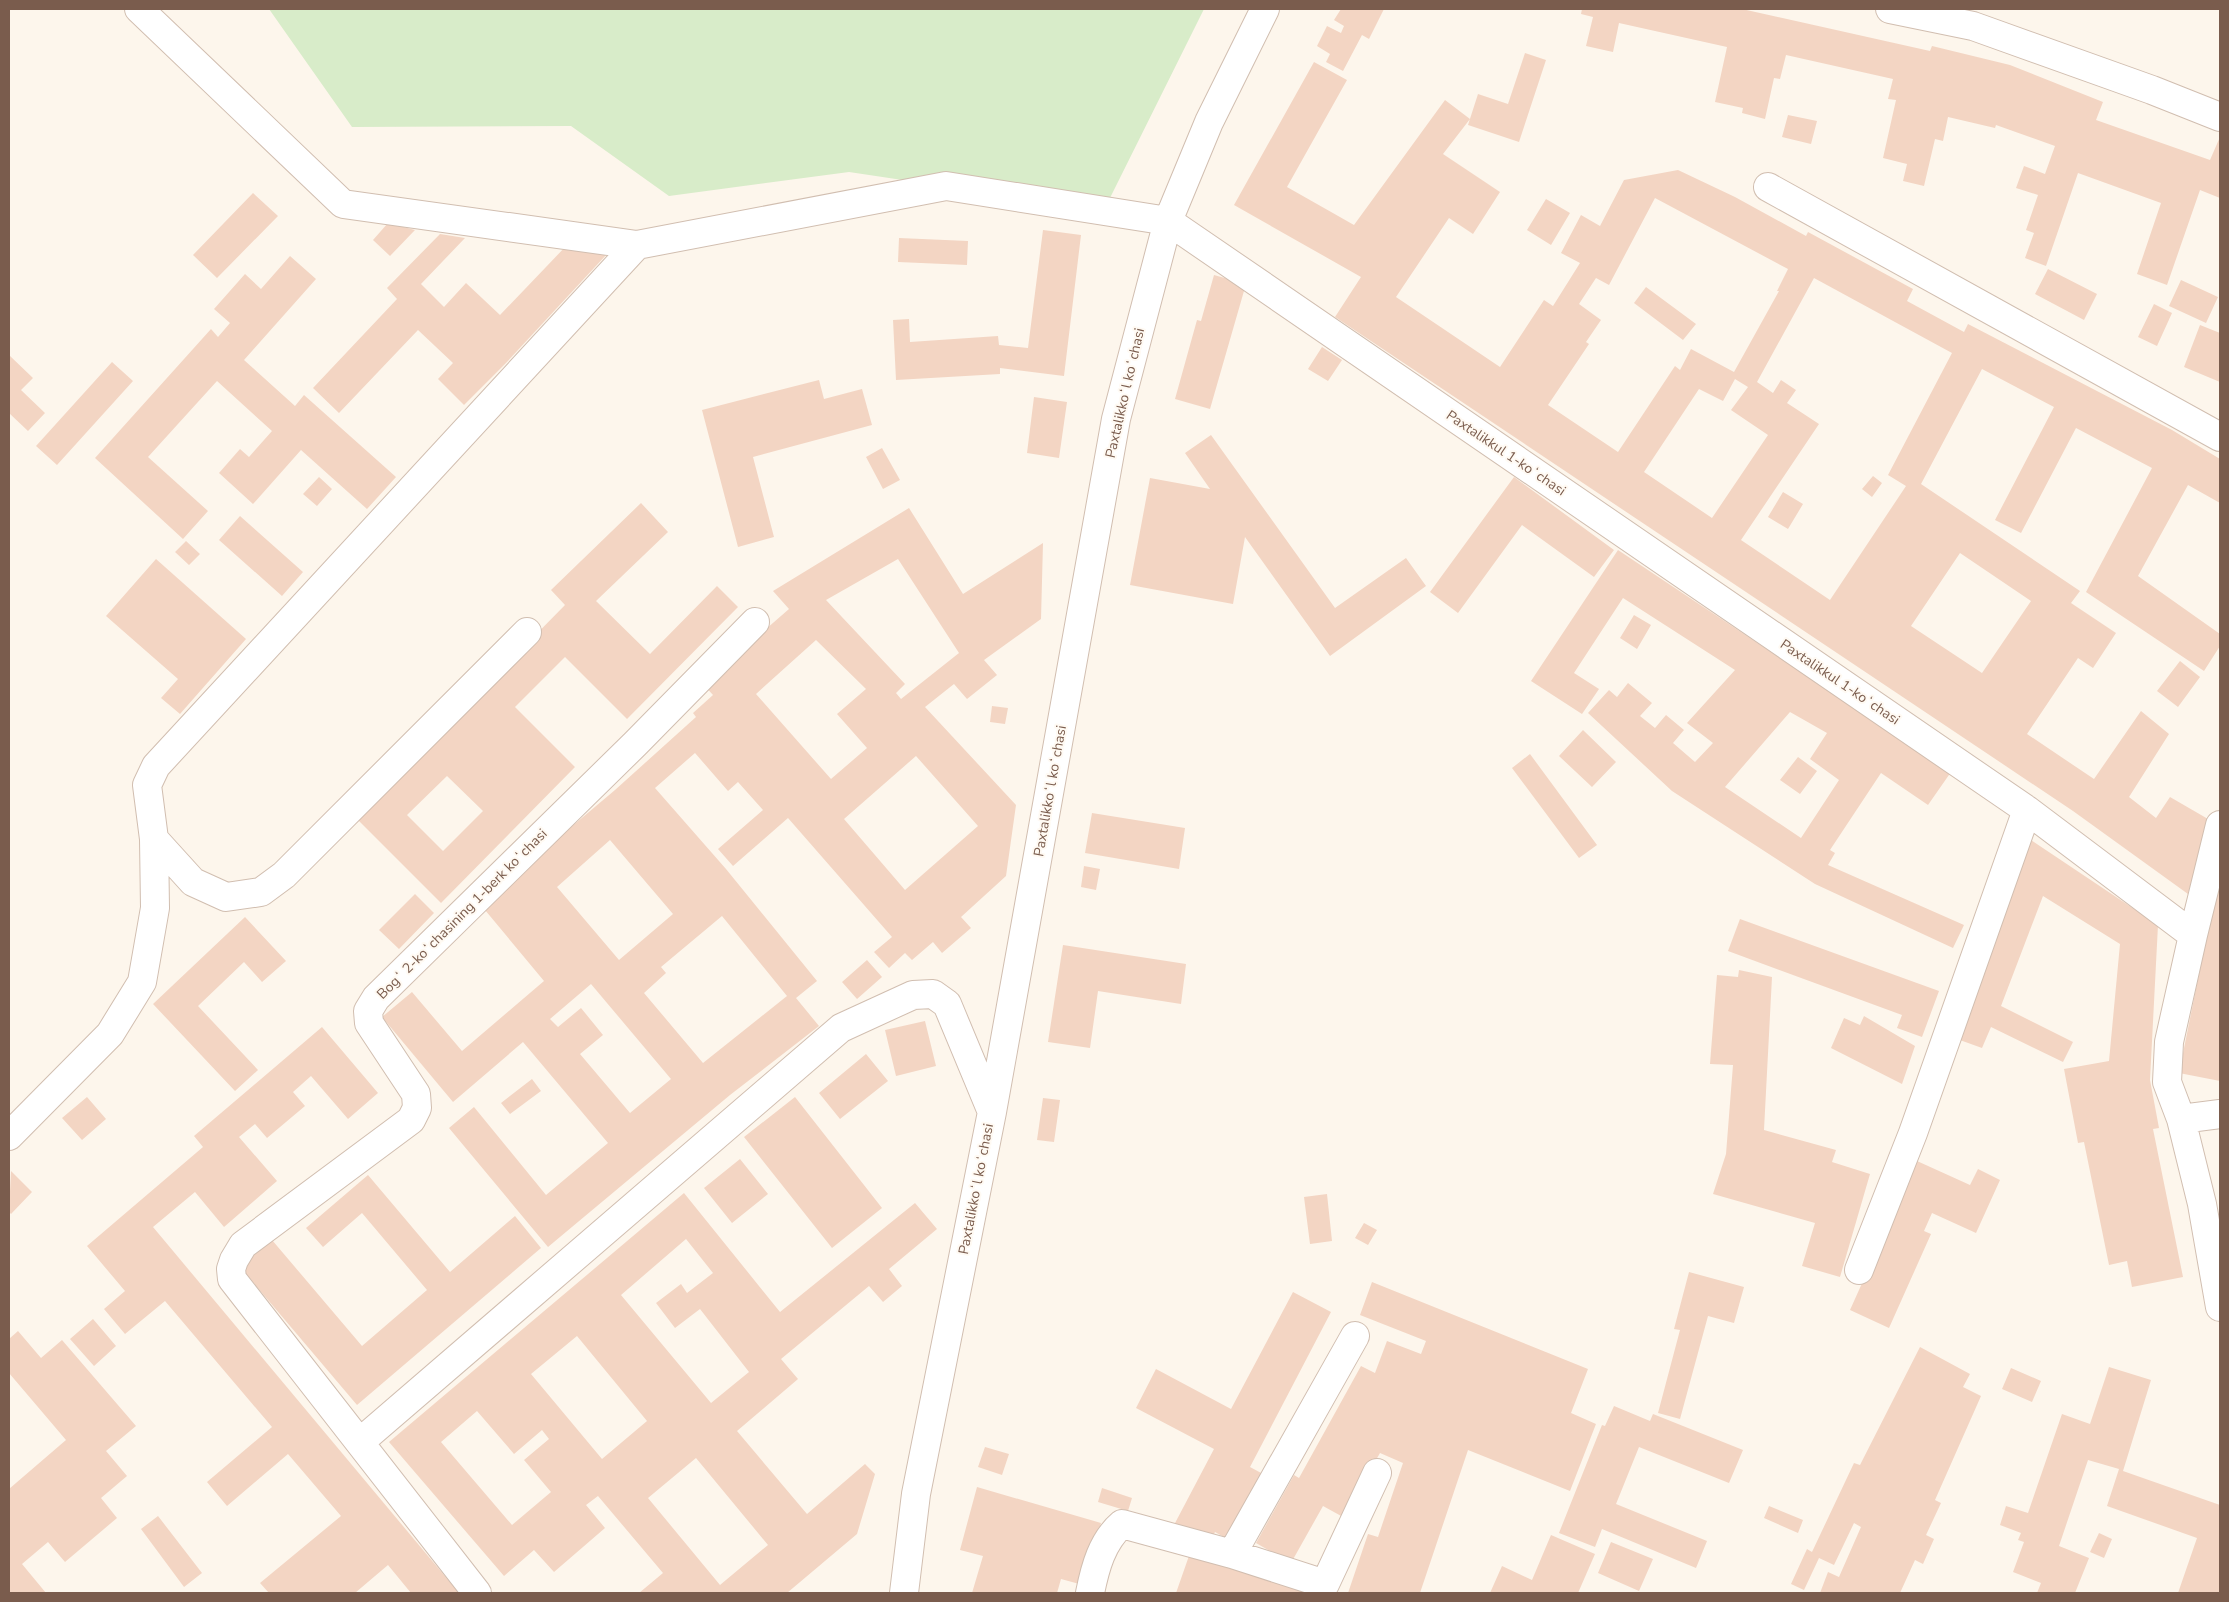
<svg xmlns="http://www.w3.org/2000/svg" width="2229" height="1602" font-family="'Nunito Sans',sans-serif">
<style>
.green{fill:#d8ecc9}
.building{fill:#f3d5c3;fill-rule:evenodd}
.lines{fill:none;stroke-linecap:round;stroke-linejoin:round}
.minor-casing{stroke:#d1beb0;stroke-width:30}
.minor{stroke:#fff;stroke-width:28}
.labels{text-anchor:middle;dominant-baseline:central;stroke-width:4;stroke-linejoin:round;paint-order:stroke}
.street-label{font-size:14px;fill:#7a5c4d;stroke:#fffaf3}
</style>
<rect width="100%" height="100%" fill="#fdf6ec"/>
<path class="green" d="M269,9H1204L1104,210L849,172L669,196L571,126L352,127Z"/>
<path class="building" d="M1341,9H1384L1369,39L1362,35L1343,71L1326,62L1330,54L1317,46L1327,26L1341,33L1344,26L1334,20Z
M1582,9H1742L1930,51L1932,46L2010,65L2103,102L2096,120L2210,160L2220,137V198L2200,190L2167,285L2137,274L2161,203L2078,173L2046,266L2025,258L2034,233L2026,230L2038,195L2016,188L2024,166L2045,174L2055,146L1996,125L1995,128L1948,117L1943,141L1935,139L1924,186L1903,181L1907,164L1883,158L1896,100L1888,99L1893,79L1786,55L1780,79L1774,78L1765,119L1742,113L1743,108L1715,102L1727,47L1619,23L1613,52L1586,46L1593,17L1581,14Z
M1525,53L1546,60L1519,142L1468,125L1478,94L1508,104Z
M1314,62L1347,80L1287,187L1354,225L1445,100L1470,119L1443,154L1500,192L1473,234L1449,218L1396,297L1500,367L1544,300L1553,306L1580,263L1561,253L1581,215L1600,226L1624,180L1678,170L1735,197L1806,236L1808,232L1913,289L1907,301L1964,332L1968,324L2172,430L2220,459V503L2188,485L2138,576L2220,634V646L2204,671L2086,592L2152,468L2076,428L2021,533L1995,520L2054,407L1982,369L1921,484L2080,591L2071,603L2116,633L2093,668L2078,658L2027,734L2094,779L2141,711L2169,734L2129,797L2156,818L2170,797L2208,819L2188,894L2073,811L1335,317L1361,277L1234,205ZM1655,198L1788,269L1777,291H1779L1734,372L1691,349L1680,370L1675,366L1618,452L1548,405L1589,344L1586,342L1601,320L1579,304L1596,278L1609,285ZM1814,278L1952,353L1888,475L1906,486L1830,600L1741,540L1819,424L1787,403L1796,390L1781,380L1773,393L1757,382ZM1735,379L1748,387L1731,410L1768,435L1712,518L1644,472L1699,389L1723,401ZM1960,553L2031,601L1982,673L1911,626Z
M1788,115L1817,121L1811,144L1782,137Z
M253,193L278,216L217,278L193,255Z
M1546,199L1570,213L1551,245L1527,230Z
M388,223L415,230L390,256L373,240Z
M1043,230L1081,235L1064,376L1000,368V374L896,380L893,320L909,319L910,342L998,336L999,345L1028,348Z
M440,234L465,238L421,284L444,307L466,283L500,315L568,244L607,254L506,363L464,405L438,379L453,363L418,330L339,413L313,388L397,299L387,288Z
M899,238L968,241L967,265L898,262Z
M290,256L316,279L244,360L295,406L304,395L396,477L367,509L301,450L253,504L219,473L240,449L249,457L272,431L217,381L148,457L208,511L183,539L95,458L211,329L218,337L230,323L214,309L245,274L261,289Z
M2048,269L2097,294L2084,320L2035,294Z
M1214,275L1246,284L1210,409L1175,399L1197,320L1201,321Z
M2181,280L2218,297L2206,323L2169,306Z
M1646,287L1696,324L1683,340L1634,303Z
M2154,304L2172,313L2157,346L2138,337Z
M2200,325L2220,333V382L2184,367Z
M1322,347L1342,360L1328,381L1308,369Z
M9,355L33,378L21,390L45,413L28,431L9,413Z
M112,362L133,381L57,465L36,446Z
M819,380L824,399L862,389L872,425L753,457L774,537L738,547L702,410Z
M1034,397L1067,402L1059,458L1027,453Z
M1211,435L1335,608L1406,558L1426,586L1330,656L1245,537L1233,604L1130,585L1150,478L1210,489L1185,453Z
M882,448L900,480L883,489L866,457Z
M1873,476L1882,483L1872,497L1862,489Z
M319,477L332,489L317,506L303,494Z
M1514,477L1614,550L1594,577L1522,525L1458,613L1430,592Z
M1783,492L1803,504L1788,529L1768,517Z
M641,503L668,532L596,601L650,654L717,586L738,607L627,719L565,657L515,707L575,767L441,903L356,818L565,605L551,590ZM447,776L483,811L443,851L407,815Z
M909,508L963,594L1043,543L1041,619L984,660L997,675L967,699L954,684L925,707L1016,805L1006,876L961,917L971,928L942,953L933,942L912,960L905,953L889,968L874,952L892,937L788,818L733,866L718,849L763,810L738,782L728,791L695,753L655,788L726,869L817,981L796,998L819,1026L730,1095L548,1247L449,1128L474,1107L546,1195L608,1143L523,1042L453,1102L382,1017L412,992L462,1051L544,981L480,904L615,790L696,717L693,713L713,695L703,684L789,609L773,591ZM898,559L959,653L901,699L896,693L905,684L826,600ZM816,640L866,689L837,714L867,748L831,779L756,694ZM916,756L978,826L905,890L844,819ZM610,840L673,914L619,960L557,887ZM722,916L787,996L703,1063L644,993L666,973L661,967ZM591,984L671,1079L630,1113L580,1054L603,1035L581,1008L558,1027L550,1019Z
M240,516L303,572L282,596L219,540Z
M186,541L200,554L189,565L175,552Z
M1618,550L1951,772L1928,805L1881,773L1830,850L1835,853L1828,865L1964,925L1953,948L1815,884L1672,791L1588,713L1609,690L1617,697L1628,683L1652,703L1640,716L1655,728L1666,715L1684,730L1673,743L1695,762L1713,743L1687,723L1735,670L1623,598L1574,673L1599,689L1582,714L1531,681ZM1790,712L1827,733L1810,759L1839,780L1801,838L1725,787Z
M156,559L246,639L180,714L161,698L178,679L106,616Z
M1634,615L1651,625L1637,649L1620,638Z
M2180,661L2200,677L2178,707L2157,691Z
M992,706L1008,708L1005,724L990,722Z
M1583,730L1616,762L1592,787L1559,756Z
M1530,754L1597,845L1579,858L1512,768Z
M1798,757L1817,771L1800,794L1780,780Z
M1092,813L1185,828L1179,869L1085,853Z
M2028,838L2158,925L2150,1080L2159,1128L2153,1129L2183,1277L2132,1287L2127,1261L2109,1265L2084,1142L2078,1143L2064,1069L2109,1061L2120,944L2043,896L2001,1006L2073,1042L2063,1062L1991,1027L1982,1048L1957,1039Z
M1084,866L1100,869L1096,890L1081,887Z
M2219,875H2220V1081L2179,1073Z
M415,894L434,913L399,949L379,930Z
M245,917L286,961L262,982L244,962L198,1006L258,1070L235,1091L153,1004Z
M1740,919L1939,991L1922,1037L1897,1028L1902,1015L1728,951Z
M1063,945L1186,964L1181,1004L1098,991L1090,1048L1048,1042Z
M867,960L882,977L857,999L842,982Z
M1739,970L1772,977L1764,1130L1836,1150L1832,1162L1870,1174L1840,1277L1802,1266L1815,1223L1713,1194L1726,1154L1733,1065L1710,1064L1717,975L1738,977Z
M1864,1016L1915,1046L1902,1084L1831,1048L1844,1018L1860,1025Z
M925,1021L936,1066L896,1076L885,1030Z
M322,1027L378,1093L348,1119L311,1076L293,1092L305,1106L267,1138L255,1124L239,1137L277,1181L224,1227L195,1192L153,1227L459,1593H411L388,1565L355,1593H269L260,1583L341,1516L288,1454L227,1506L207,1482L272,1427L165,1301L125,1334L104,1309L125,1291L87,1246L203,1147L194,1136Z
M866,1054L888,1081L840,1119L819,1093Z
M532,1079L541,1091L510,1114L501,1103Z
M87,1097L106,1119L82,1140L62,1118Z
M795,1097L882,1208L832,1248L744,1137Z
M1043,1098L1060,1100L1054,1142L1037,1140Z
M740,1159L768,1194L732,1223L704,1188Z
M1917,1161L1970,1185L1978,1169L2000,1180L1976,1233L1932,1213L1924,1231L1931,1234L1889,1328L1850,1310Z
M11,1171L32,1192L11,1214L9,1212Z
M368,1175L450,1272L515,1216L541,1248L357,1405L240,1267L272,1240L362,1346L427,1290L362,1213L323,1247L306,1228Z
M684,1193L780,1312L915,1203L937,1229L889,1269L902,1286L883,1302L869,1286L781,1359L798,1379L737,1431L807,1514L865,1464L875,1474L857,1534L787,1593H639L663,1573L598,1496L586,1505L605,1528L554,1572L534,1550L504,1576L389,1442ZM686,1239L713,1273L687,1293L681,1284L656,1303L675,1328L700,1309L749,1372L711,1403L621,1295ZM577,1336L647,1421L602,1459L531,1374ZM477,1411L514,1454L542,1430L549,1439L524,1460L551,1492L512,1525L441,1442ZM696,1458L768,1545L720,1585L648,1498Z
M1327,1194L1332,1241L1310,1244L1304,1197Z
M1364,1223L1377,1230L1368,1245L1355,1238Z
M1689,1272L1744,1287L1734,1323L1708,1316L1680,1419L1658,1413L1680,1330L1674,1329Z
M1372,1282L1588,1369L1571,1413L1596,1424L1570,1491L1468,1450L1420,1593H1348L1368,1534L1378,1537L1403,1463L1380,1453L1343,1517L1323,1506L1291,1563L1256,1543L1294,1475L1299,1478L1361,1366L1375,1373L1387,1341L1421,1354L1426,1341L1360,1315Z
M1293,1292L1331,1312L1250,1467L1263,1474L1229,1540L1215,1532L1209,1544L1174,1525L1214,1449L1136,1408L1156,1369L1231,1409Z
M93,1319L116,1346L94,1366L70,1339Z
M18,1331L41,1358L62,1340L136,1426L106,1451L127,1476L101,1498L117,1518L65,1562L48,1542L22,1564L46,1593H9V1489L66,1440L9,1373V1339Z
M1920,1347L1970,1374L1963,1387L1981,1396L1935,1500L1941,1503L1926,1535L1934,1539L1923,1564L1915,1560L1900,1593H1820L1828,1572L1839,1577L1861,1527L1854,1523L1834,1565L1819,1558L1804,1590L1791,1584L1807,1549L1812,1552L1854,1463L1860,1465Z
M2109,1367L2151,1380L2123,1471L2220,1505V1593H2178L2197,1538L2107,1506L2119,1469L2088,1460L2059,1546L2089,1558L2075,1593H2037L2041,1583L2013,1572L2024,1542L2018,1540L2021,1533L2000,1525L2006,1506L2028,1513L2062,1414L2090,1424Z
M2011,1368L2041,1381L2032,1402L2002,1389Z
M1614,1406L1650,1421L1653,1414L1743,1450L1729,1483L1639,1447L1616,1504L1707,1541L1696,1568L1602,1529L1595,1547L1559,1533L1602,1425L1605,1426Z
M985,1447L1009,1454L1002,1475L978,1467Z
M977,1487L1101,1523L1083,1585L1061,1579L1057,1593H972L983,1556L960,1550Z
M1102,1488L1132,1498L1128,1511L1098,1502Z
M1769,1506L1803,1520L1798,1533L1764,1518Z
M158,1516L202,1573L184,1587L141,1529Z
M2099,1533L2112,1539L2104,1558L2090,1552Z
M1551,1535L1595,1554L1578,1593H1490L1502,1566L1532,1580Z
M1611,1542L1653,1559L1639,1591L1598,1573Z
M1190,1553L1307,1593H1176Z"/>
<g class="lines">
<defs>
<path id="minor" d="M139,9L343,204L637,245L946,186L1168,221L2027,810L2193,935L2169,1042L2167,1082L2181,1119L2202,1204L2220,1307
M1890,9L1973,26L2152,90L2220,117
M1768,187L2220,437
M154,839L193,882L226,897L261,892L284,875L527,632
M2193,935L2220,825
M2181,1119L2220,1114
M9,1136L110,1034L142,982L155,908L154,839L147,785L156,766L637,245
M1859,1270L1913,1133L2027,810
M1355,1336L1232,1554L1325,1584L1377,1473
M360,1442L841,1028L913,995L933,994L947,1004L992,1112
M477,1593L232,1279L231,1269L234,1260L243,1245L411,1120L417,1108L416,1094L369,1023L368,1011L376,998L635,744L755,622
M904,1593L916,1494L992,1112L1116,419L1168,221L1209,122L1265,9
M1090,1593C1095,1568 1102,1541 1122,1524L1232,1554"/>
</defs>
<use href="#minor" class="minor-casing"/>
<use href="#minor" class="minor"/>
</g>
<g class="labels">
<g class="street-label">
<text transform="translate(1125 393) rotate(-77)">Paxtalikkoʻl koʻchasi</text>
<text transform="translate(1506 453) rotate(34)">Paxtalikkul 1-koʻchasi</text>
<text transform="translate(1840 682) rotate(34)">Paxtalikkul 1-koʻchasi</text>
<text transform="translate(1050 791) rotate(-80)">Paxtalikkoʻl koʻchasi</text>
<text transform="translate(462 914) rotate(-45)">Bogʻ 2-koʻchasining 1-berk koʻchasi</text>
<text transform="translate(976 1189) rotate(-79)">Paxtalikkoʻl koʻchasi</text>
</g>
</g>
<rect width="2229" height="1602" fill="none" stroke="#7a5c4d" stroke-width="20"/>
</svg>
